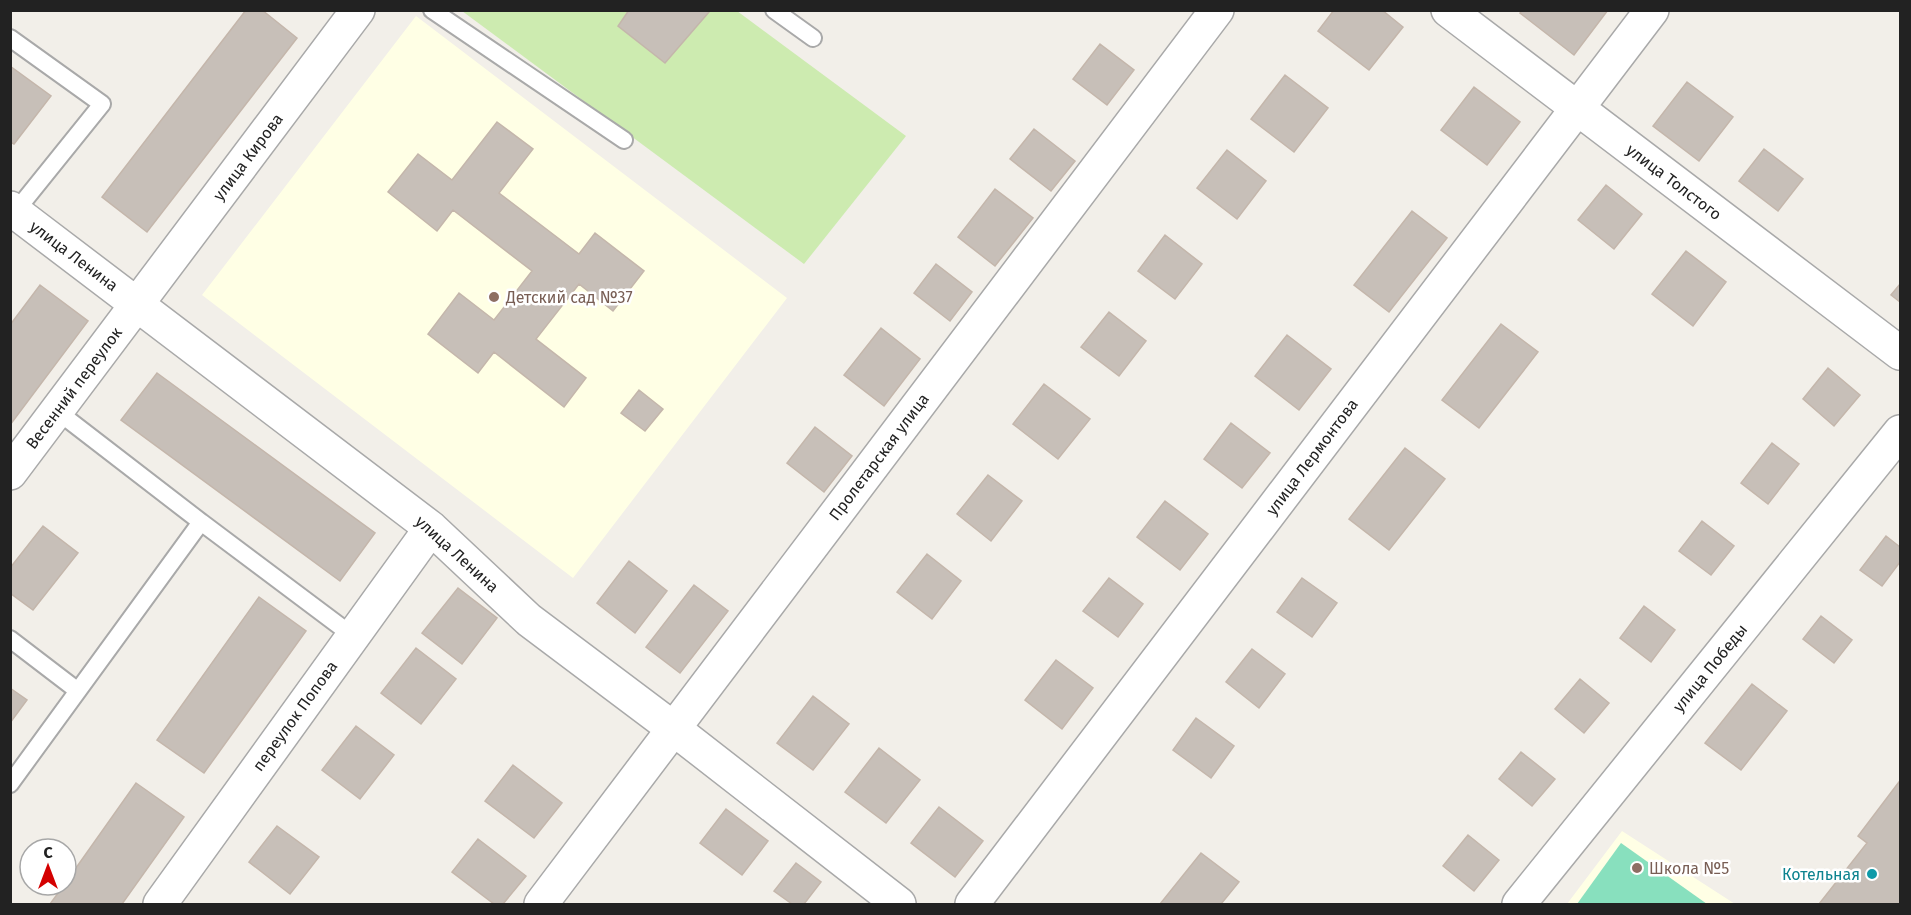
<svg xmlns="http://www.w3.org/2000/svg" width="1911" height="915" font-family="'Fira Sans',sans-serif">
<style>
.education{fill:#ffffe5}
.grass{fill:#cdebb0}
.pitch{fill:#88e0be}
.building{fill:#c7bfb8;stroke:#c4b6ab;stroke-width:1.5}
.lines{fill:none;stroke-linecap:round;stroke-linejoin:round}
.service-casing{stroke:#a9a9a9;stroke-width:20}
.minor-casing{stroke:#a9a9a9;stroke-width:36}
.service{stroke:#fff;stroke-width:16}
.minor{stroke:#fff;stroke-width:33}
.education-dot{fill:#8d6e63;stroke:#fff;stroke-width:2}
.culture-dot{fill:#0f9aa8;stroke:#fff;stroke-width:2}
.labels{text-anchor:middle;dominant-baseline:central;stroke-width:5;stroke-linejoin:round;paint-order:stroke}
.street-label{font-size:16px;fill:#222;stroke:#fff}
.education-label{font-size:16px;fill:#785e54;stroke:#fff;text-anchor:start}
.culture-label{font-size:16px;fill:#0d838f;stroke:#fff;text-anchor:end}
</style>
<rect width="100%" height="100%" fill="#f2efe9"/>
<path class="education" d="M416,16L787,298L573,578L202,295Z
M1622,831L1735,904H1567Z"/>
<path class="grass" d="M462,11H737L906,136L804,264Z"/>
<path class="pitch" d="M1621,843L1707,904H1577Z"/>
<path class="building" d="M246,10H262L297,38L147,232L102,197Z
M629,10H707L709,12L665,63L618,26Z
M1334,10H1382L1403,27L1369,70L1318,31Z
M1522,10H1608L1574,55L1520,13Z
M1100,44L1134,70L1107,105L1073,79Z
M10,66L51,96L14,144L10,142Z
M1285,75L1328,108L1294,152L1251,119Z
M1687,82L1733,117L1699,161L1653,126Z
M1474,87L1520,122L1487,165L1441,130Z
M497,122L533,149L499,193L579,254L595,233L644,271L613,311L579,284L536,339L586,378L564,407L494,352L478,373L428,334L459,293L494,320L532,271L453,210L437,231L388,192L418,154L452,180Z
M1034,129L1075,161L1051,191L1010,159Z
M1764,149L1803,179L1778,211L1739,181Z
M1227,150L1266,181L1237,219L1197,188Z
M1606,185L1642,214L1614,249L1578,220Z
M995,189L1033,218L995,266L958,237Z
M1412,211L1447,238L1389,312L1354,285Z
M1165,235L1202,264L1175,299L1138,271Z
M1686,251L1726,282L1693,326L1652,294Z
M936,264L972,292L950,321L914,293Z
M1900,284V302L1891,295Z
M40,285L88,321L10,425V325Z
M1109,312L1146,341L1119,376L1081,347Z
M1501,324L1538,352L1479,428L1442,400Z
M881,328L920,359L884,406L844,375Z
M1287,335L1331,369L1299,410L1255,376Z
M1828,368L1860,395L1834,426L1803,399Z
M157,373L375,533L340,581L121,420Z
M1044,384L1090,419L1058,459L1013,424Z
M639,390L663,409L645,431L621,413Z
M1231,423L1270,453L1242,488L1204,459Z
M815,427L852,456L824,492L787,463Z
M1772,443L1799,464L1768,504L1741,483Z
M1405,448L1445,479L1389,550L1349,519Z
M988,475L1022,501L991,541L957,514Z
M1165,501L1208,534L1180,570L1137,537Z
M1702,521L1734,546L1711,575L1679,551Z
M43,526L78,553L33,610L10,593V568Z
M1886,536L1900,547V562L1882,586L1860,570Z
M927,554L961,581L932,619L897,592Z
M629,561L667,591L635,633L597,603Z
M1109,578L1143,604L1118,637L1083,611Z
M1302,578L1337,603L1312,637L1277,612Z
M694,585L728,611L680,673L646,647Z
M458,588L497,618L462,664L422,633Z
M259,597L306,631L204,773L157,740Z
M1644,606L1675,630L1651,662L1620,638Z
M1821,616L1852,640L1834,663L1803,639Z
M416,648L456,679L421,724L381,693Z
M1252,649L1285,674L1259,708L1226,682Z
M1056,660L1093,688L1062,729L1025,700Z
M1580,679L1609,703L1584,733L1555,709Z
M1752,684L1787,711L1741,770L1705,743Z
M10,688L27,700L10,723Z
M813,696L849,724L813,770L777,743Z
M1196,718L1234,746L1211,778L1173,750Z
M356,726L394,755L360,799L322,770Z
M879,748L920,780L886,823L845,792Z
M1521,752L1555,779L1532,806L1499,779Z
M513,765L562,803L534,838L485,801Z
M1899,782L1900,783V904H1819L1867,843L1858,836Z
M136,783L184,817L122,904H50L64,885H66V882Z
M939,807L983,841L955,877L911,843Z
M726,809L768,841L742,875L700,843Z
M277,826L319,857L290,894L249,862Z
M1468,835L1499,860L1474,891L1443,866Z
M478,839L526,876L503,904H494L452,872Z
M1201,853L1239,882L1221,904H1160Z
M796,863L821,882L804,904H792L774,891Z"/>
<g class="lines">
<defs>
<path id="service" d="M432,10L624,140
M774,10L813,38
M10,38L102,104L15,212
M57,411L201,522
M10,639L78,691
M10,784L201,522L353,636"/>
<path id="minor" d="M1448,10L1900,353
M10,208L431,528L529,620L674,729L899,904
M10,473L358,10
M160,904L431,528
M541,904L1217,10
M972,904L1652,10
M1519,904L1900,432"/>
</defs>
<use href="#service" class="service-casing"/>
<use href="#minor" class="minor-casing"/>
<use href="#service" class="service"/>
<use href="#minor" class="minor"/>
</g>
<g class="education-dot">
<circle cx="494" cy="297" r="6"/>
<circle cx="1637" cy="868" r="6"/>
</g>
<circle class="culture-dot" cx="1872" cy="874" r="6"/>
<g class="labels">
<g class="street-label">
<text transform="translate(248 157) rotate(-53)">улица Кирова</text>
<text transform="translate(1674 182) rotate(37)">улица Толстого</text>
<text transform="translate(74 256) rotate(37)">улица Ленина</text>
<text transform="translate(74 388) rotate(-53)">Весенний переулок</text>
<text transform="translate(879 457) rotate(-53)">Пролетарская улица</text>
<text transform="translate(1312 457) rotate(-53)">улица Лермонтова</text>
<text transform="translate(457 554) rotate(42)">улица Ленина</text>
<text transform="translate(1710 668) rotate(-51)">улица Победы</text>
<text transform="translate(295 716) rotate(-54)">переулок Попова</text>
</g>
<g class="education-label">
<text x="506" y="297">Детский сад №37</text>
<text x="1649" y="868">Школа №5</text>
</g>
<g class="culture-label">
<text x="1860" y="874">Котельная</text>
</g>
</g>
<rect width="1911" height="915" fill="none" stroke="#222222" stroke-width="24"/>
<g transform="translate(48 867)"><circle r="28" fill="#ffffff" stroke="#a7a7a7" stroke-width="1.5"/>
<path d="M0-4.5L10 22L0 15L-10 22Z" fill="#d40000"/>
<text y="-9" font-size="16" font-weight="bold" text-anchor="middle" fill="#222222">С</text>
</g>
</svg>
